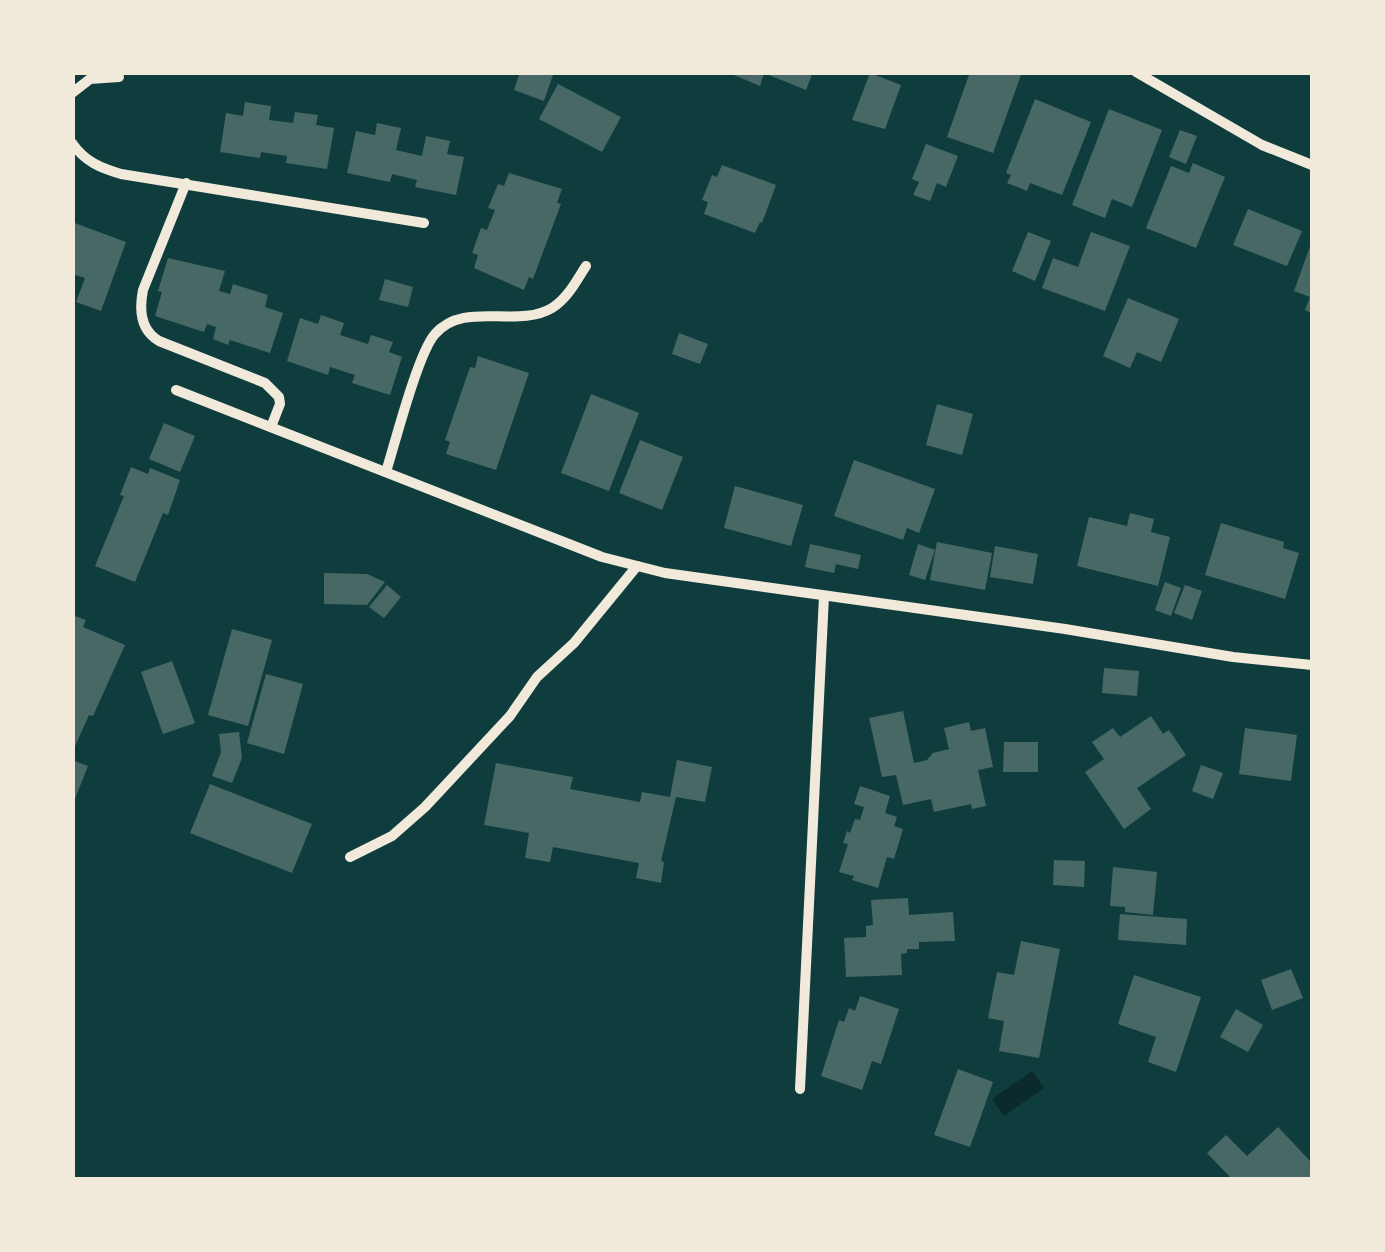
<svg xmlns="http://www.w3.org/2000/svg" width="1385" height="1252" viewBox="0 0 1385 1252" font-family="'Work Sans',sans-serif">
	<rect width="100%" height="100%" fill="#0f3d3e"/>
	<!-- water -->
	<polygon fill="#0a2a2b" points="1032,1071 1044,1088 1004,1116 992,1099"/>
	<!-- building -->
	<g fill="#486865">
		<polygon points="520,72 554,72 544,101 514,90"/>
		<polygon points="727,72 813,72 806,90 764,73 760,86"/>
		<polygon points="970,72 1022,72 993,153 947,137"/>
		<polygon points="870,73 901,85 885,129 852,120"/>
		<polygon points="558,84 621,117 602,152 539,119"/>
		<polygon points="1035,99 1091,122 1062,195 1030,183 1027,191 1007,183 1011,175 1006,173"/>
		<polygon points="245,102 271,106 269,120 293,123 295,112 318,115 316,125 334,128 327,169 286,163 287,156 261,152 260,158 220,152 226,113 243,116"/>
		<polygon points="1109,109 1162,130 1132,207 1112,199 1105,218 1072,205"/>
		<polygon points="377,123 401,128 396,150 422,156 426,136 450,141 447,154 464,157 456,195 415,187 417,180 392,174 390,182 347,173 356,131 375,135"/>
		<polygon points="1180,130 1197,136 1186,164 1169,157"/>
		<polygon points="926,144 958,156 946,187 937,183 930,201 913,195 919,182 912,179"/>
		<polygon points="1193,163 1225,177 1196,248 1146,228 1171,166 1189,173"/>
		<polygon points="722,165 776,185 762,223 760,222 755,233 704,214 708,202 702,200 712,175 717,177"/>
		<polygon points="509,173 562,189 557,203 561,204 533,279 529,277 524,290 474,268 478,255 472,253 481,228 487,230 495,210 488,208 498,184 504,186"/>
		<polygon points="1248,209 1302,231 1287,266 1233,245"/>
		<polygon points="72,222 126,242 101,311 76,302 85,278 72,274"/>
		<polygon points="1028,232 1051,241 1035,281 1012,271"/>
		<polygon points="1091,232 1130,246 1105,311 1042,288 1053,258 1078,267"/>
		<polygon points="1312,241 1312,313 1305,310 1310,297 1294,291"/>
		<polygon points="168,258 225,271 219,291 230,294 233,284 268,295 265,307 283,313 270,353 230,340 228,345 213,339 216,327 207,324 204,332 155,316 162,292 158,291"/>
		<polygon points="385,279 413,287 408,307 379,300"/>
		<polygon points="1128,298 1179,319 1161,362 1137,352 1130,368 1103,356"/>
		<polygon points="321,315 344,323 340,335 368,344 371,335 393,342 389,352 402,357 390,395 352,383 355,375 330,367 328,375 287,361 300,318 318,324"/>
		<polygon points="679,333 708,344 700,364 672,354"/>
		<polygon points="478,356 529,373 496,470 446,454 450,442 445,440 470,367 475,368"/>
		<polygon points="591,394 639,413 609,491 561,473"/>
		<polygon points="937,404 973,414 962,455 926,445"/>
		<polygon points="164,423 195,436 180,472 149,459"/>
		<polygon points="640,440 683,457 662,510 619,493"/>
		<polygon points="854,460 935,489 919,533 907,528 903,540 834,516"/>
		<polygon points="131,467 148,474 150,468 180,480 168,515 163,513 135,582 95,566 124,496 120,495"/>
		<polygon points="735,486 803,505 791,546 724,528"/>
		<polygon points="1130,513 1154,519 1151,532 1170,537 1158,586 1077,566 1089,517 1127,526"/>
		<polygon points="1221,523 1284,542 1283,548 1299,553 1285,599 1205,575"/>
		<polygon points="937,542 992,553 985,590 930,580"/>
		<polygon points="810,544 861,555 858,569 836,564 834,573 805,567"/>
		<polygon points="918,544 935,550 925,580 909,575"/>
		<polygon points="995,546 1038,554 1033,584 990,577"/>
		<polygon points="324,573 367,574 385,582 367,605 324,604"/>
		<polygon points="1165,582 1181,588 1171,616 1155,610"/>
		<polygon points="387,585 401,597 384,618 369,607"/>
		<polygon points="1185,585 1202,591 1192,620 1174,613"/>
		<polygon points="72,615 86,620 83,627 125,645 93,716 89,715 72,753"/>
		<polygon points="232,629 272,640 248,726 208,715"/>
		<polygon points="172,661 195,723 163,734 141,672"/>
		<polygon points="1104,668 1139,671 1137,696 1102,693"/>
		<polygon points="266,674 303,684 284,754 247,743"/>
		<polygon points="903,711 914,763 927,760 933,753 949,749 944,728 969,722 971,731 985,728 993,767 978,770 986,806 972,809 971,804 934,812 931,799 903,805 896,775 882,777 869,718"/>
		<polygon points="1151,716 1163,734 1169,730 1186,755 1137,788 1151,809 1124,829 1085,772 1104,759 1092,742 1113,728 1120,737"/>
		<polygon points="1245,728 1297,735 1291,781 1239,774"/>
		<polygon points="239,732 242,758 232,783 212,776 221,752 219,734"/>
		<polygon points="1004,742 1038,742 1038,772 1003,772"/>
		<polygon points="72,760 88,766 73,804 72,804"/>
		<polygon points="677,760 712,767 705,802 676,797 661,861 664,862 661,883 636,878 639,863 553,847 550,862 525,858 529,833 484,825 496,763 573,777 570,789 640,802 642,792 670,797"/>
		<polygon points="1201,765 1223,773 1213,799 1192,791"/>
		<polygon points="210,784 312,824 292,873 190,833"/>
		<polygon points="860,786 890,796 885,813 897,817 894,826 903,829 894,859 887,857 878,888 852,880 854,876 839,872 848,844 843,843 847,831 850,833 855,819 860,820 864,807 854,804"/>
		<polygon points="1054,860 1085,861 1084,887 1053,885"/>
		<polygon points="1113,867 1157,872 1153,915 1125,912 1125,907 1110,906"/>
		<polygon points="908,898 909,915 953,912 955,941 919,942 919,949 907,949 907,953 901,954 902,975 846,977 844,938 866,937 866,926 873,925 871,900"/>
		<polygon points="1120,914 1187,919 1186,945 1118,940"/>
		<polygon points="1021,941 1060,949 1039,1058 999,1051 1004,1021 988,1018 997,972 1014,975"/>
		<polygon points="1291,969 1303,998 1272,1010 1261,980"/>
		<polygon points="1134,975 1201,997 1176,1072 1148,1062 1156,1037 1118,1024"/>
		<polygon points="860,996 899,1009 881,1064 872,1061 862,1090 821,1076 839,1020 844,1022 849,1008 855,1011"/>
		<polygon points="1236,1009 1263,1025 1248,1052 1220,1037"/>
		<polygon points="958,1069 993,1082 970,1147 934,1135"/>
		<polygon points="1278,1127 1312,1163 1312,1180 1233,1180 1207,1153 1226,1135 1247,1156"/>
	</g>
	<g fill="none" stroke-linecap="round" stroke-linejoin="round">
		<!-- minor -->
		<g stroke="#f1e9da" stroke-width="10">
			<polyline points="1136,72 1262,145 1312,165"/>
			<polyline points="72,93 90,79 119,77"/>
			<path d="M72 143C85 162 101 168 121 174L424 223"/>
			<path d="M186 183 143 290C139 310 140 330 159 341L265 383 279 397 280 404 271 427"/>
			<polyline points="176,390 602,557 665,573 1065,629 1233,657 1312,665"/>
			<path d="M386 472C395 443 418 353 435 334 464 300 517 329 552 308 568 298 576 281 586 266"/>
			<polyline points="350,857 392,836 425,807 510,716 537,677 574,643 637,566"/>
			<polyline points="800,1089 824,596"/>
		</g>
	</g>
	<!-- border -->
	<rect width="1385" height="1252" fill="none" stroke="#f1e9da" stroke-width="150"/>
</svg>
